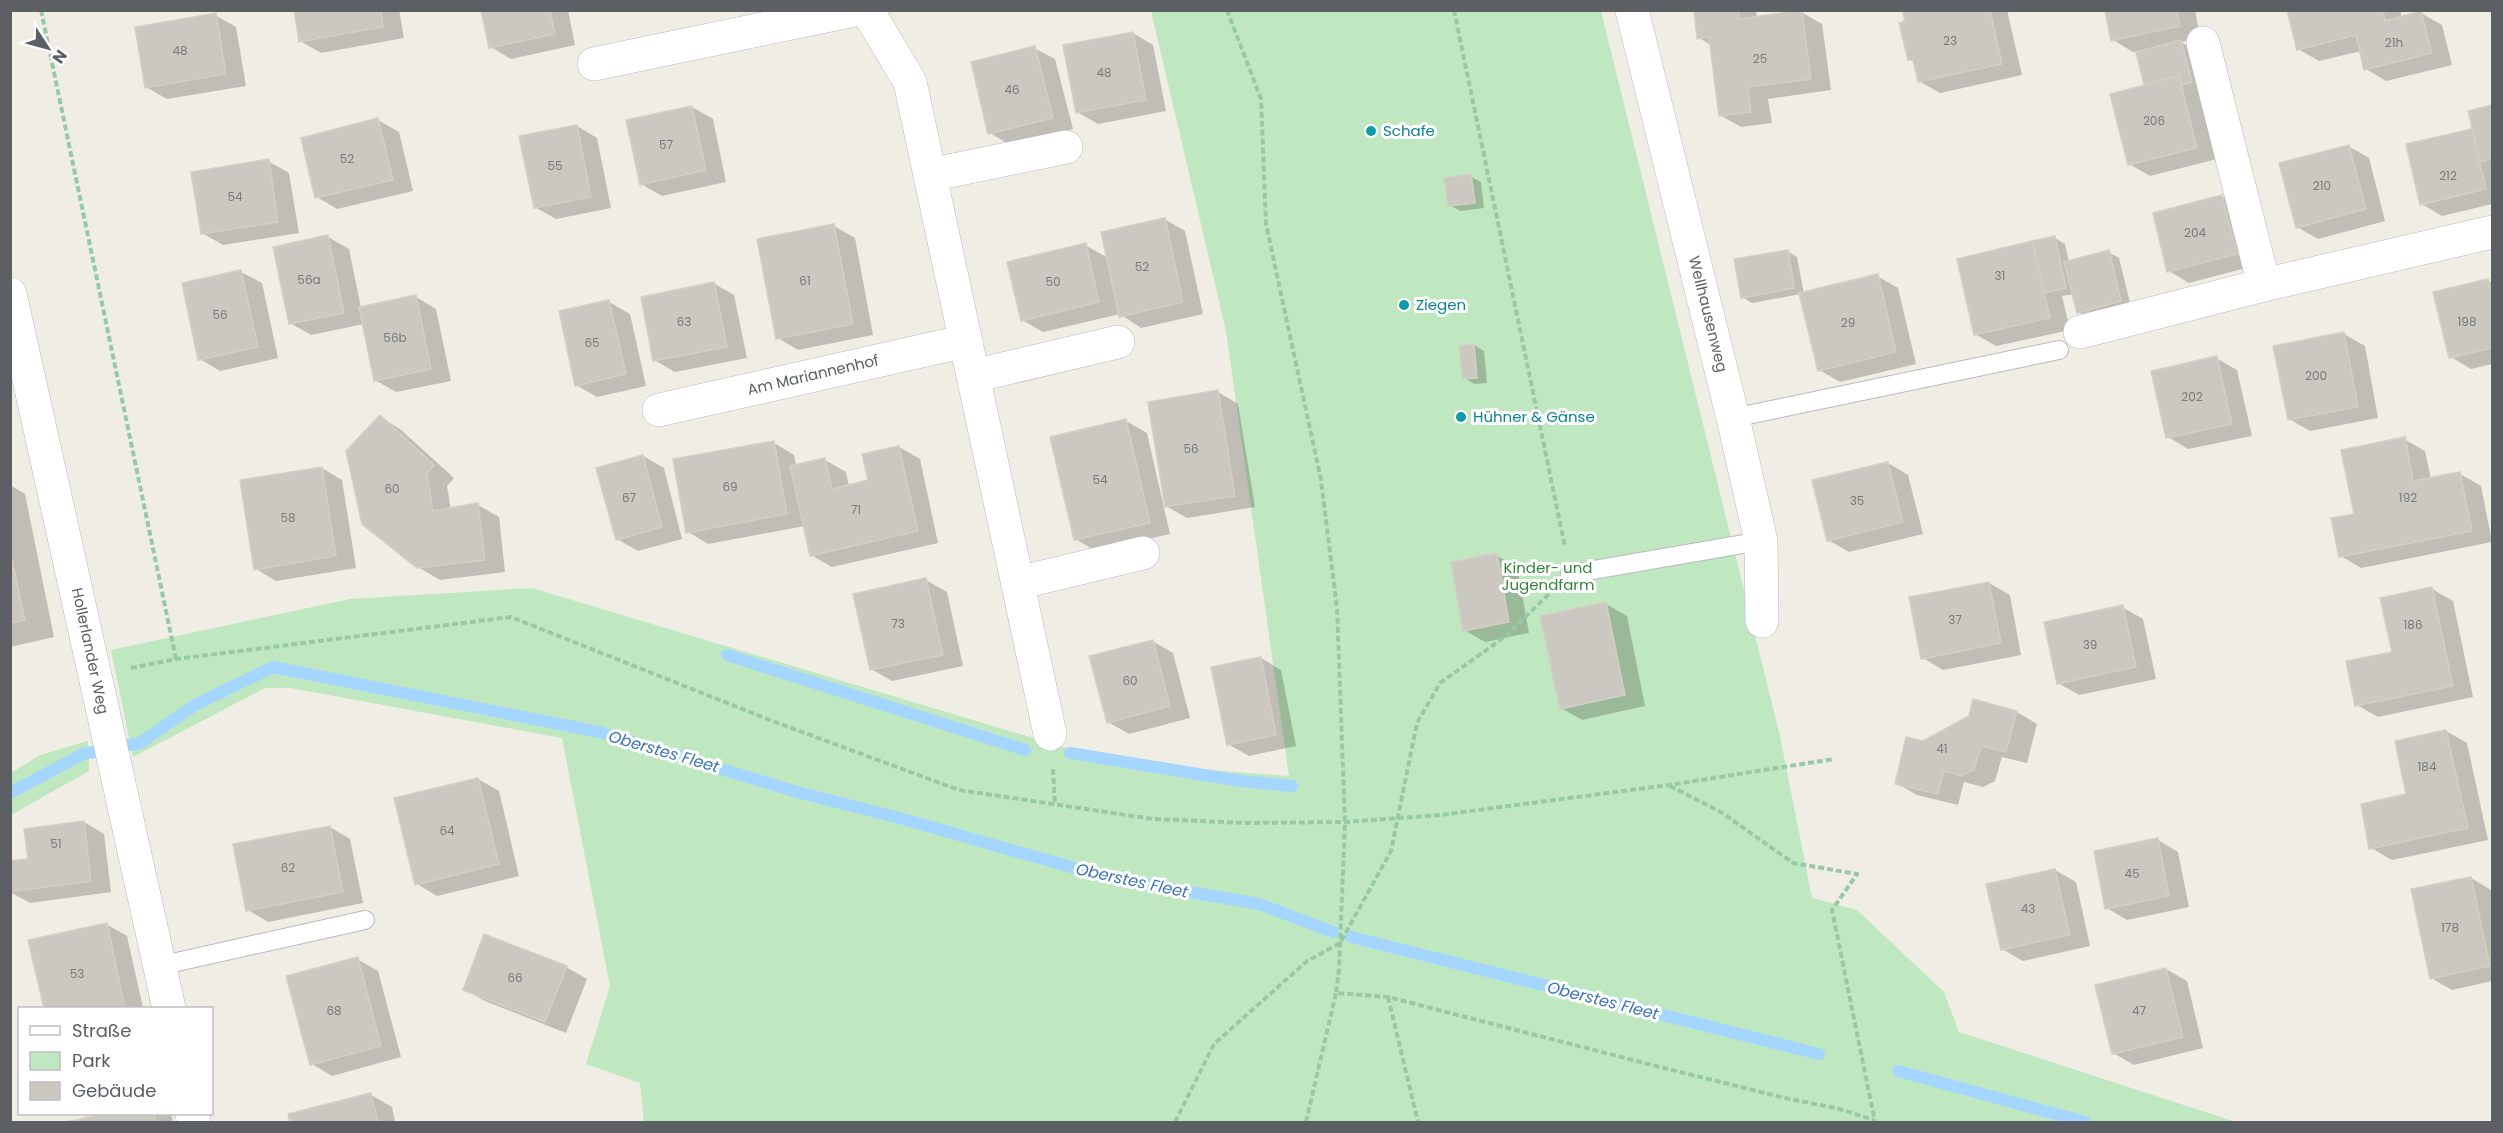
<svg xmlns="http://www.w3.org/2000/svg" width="2503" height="1133" viewBox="0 0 2503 1133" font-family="Poppins,sans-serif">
	<rect width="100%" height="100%" fill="#efede4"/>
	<!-- green -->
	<g fill="#c0e8c0">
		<polygon points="1151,11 1601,11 1780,736 1812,898 1857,910 1944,992 1959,1032 2236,1122 644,1122 640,1083 586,1064 610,986 562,738 291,688 265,688 133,757 111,650 350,599 532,588 1070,749 1196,769 1289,776 1226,331"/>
		<polygon points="88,741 89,771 11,815 11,773 40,755"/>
	</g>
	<!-- shadow -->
	<g fill="#0003">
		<polygon points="295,10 399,10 404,38 321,53 300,41"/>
		<polygon points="483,10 568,10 575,45 511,59 491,47"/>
		<polygon points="1695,10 1756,10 1757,18 1801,12 1822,24 1831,90 1768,99 1772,123 1741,127 1720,115 1711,45 1699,38"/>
		<polygon points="1904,10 2007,10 2022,75 1940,93 1919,81 1915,63 1909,59"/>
		<polygon points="2106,10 2195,10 2200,38 2181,42 2191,48 2217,159 2150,176 2129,164 2148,86 2145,84 2138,51 2133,52 2113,40"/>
		<polygon points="2289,10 2400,10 2402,18 2421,13 2442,25 2452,65 2386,81 2366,69 2361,51 2319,61 2298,49"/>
		<polygon points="215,15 236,27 246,86 167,99 146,87"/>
		<polygon points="1133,33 1153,45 1166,111 1098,124 1077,112"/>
		<polygon points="1034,48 1055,59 1073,129 1010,145 990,133"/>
		<polygon points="692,107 713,119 726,182 662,196 641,184"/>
		<polygon points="2492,107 2492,204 2442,216 2422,204 2472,130 2474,131 2470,112"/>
		<polygon points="378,120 399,132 413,191 337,209 317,197"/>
		<polygon points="577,126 597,138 611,208 556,219 535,207"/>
		<polygon points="2348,146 2369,158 2385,221 2318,239 2297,227"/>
		<polygon points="268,161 289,173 299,233 223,245 202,233"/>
		<polygon points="1470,176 1481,182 1484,208 1460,211 1450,205"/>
		<polygon points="2222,196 2242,208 2257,265 2189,283 2169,271"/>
		<polygon points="1164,219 1185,231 1203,314 1141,328 1120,314 1043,332 1022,320 1085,245 1108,258"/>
		<polygon points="834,226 855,238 873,335 798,350 778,338"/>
		<polygon points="328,237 349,249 361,308 416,297 436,309 451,381 396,392 375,380 364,324 311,335 290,323"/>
		<polygon points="2055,238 2065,244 2069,262 2108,252 2119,258 2131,307 2088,317 2078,312 2074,294 2062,296 2070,330 1996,346 1975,334"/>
		<polygon points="1787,251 1797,257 1804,294 1877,276 1898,288 1916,364 1840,382 1819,370 1801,294 1752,303 1742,297"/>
		<polygon points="241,272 262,283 278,358 220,371 200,359"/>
		<polygon points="2488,281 2492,283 2492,364 2471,369 2451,357"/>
		<polygon points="713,283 734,295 747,358 675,372 654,360"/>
		<polygon points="609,302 630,314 646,386 597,397 576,385"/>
		<polygon points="2344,334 2365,346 2378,418 2310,431 2289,419"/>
		<polygon points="1474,345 1484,351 1487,383 1474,384 1464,378"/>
		<polygon points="2216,358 2237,370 2252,436 2188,449 2168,437"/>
		<polygon points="1218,392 1238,404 1255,507 1187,518 1166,506"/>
		<polygon points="380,417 400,429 454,478 447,486 451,510 478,505 499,517 505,572 440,580 418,567"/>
		<polygon points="1126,421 1147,433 1170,534 1096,551 1075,539"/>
		<polygon points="2404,439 2425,451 2431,479 2460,474 2481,486 2492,542 2361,568 2341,556 2355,515"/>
		<polygon points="774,443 794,455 796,466 825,460 846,472 849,486 870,482 899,447 920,459 938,543 832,567 811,555 805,526 708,544 688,532"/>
		<polygon points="643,456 664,468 682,539 638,551 617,539"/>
		<polygon points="1888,463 1908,475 1923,534 1849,552 1828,540"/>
		<polygon points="322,468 342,480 356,568 276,581 256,569"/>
		<polygon points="10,485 25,494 54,637 10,647"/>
		<polygon points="1496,555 1517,567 1529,633 1485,642 1464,630"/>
		<polygon points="926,580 947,592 963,666 892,681 871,669"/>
		<polygon points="1989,583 2010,595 2021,655 1943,670 1923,658"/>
		<polygon points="2432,589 2453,601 2473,697 2378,717 2357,705 2394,653"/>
		<polygon points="1606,604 1627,616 1645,706 1582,720 1561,708"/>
		<polygon points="2122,607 2143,619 2156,679 2079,695 2058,683"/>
		<polygon points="1152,641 1173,653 1190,718 1129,734 1108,722"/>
		<polygon points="1261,658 1281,670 1296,746 1249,756 1228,744"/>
		<polygon points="2017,712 2037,724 2027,763 2002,757 1995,781 1983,787 1964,782 1958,805 1917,795 1896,783 1923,743"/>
		<polygon points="2446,731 2467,743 2488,840 2392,860 2371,848 2408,796"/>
		<polygon points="478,779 499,791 519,876 437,896 417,884"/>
		<polygon points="84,822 104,834 111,892 30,903 10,892 30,860"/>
		<polygon points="330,827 350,839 363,903 268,922 248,910"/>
		<polygon points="2158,840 2178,852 2189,907 2127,920 2107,908"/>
		<polygon points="2055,870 2076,882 2090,946 2023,961 2002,949"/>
		<polygon points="2471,878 2491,890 2492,981 2452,990 2431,978"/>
		<polygon points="106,924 127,936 143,1008 45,1008 30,941"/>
		<polygon points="357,959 378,971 401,1057 332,1076 312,1064"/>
		<polygon points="566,967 587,979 566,1033 485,1001 465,990"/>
		<polygon points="2166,969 2187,981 2203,1048 2134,1065 2113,1053"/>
		<polygon points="371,1095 392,1107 395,1122 291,1122 290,1115"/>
		<polygon points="103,1114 171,1114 173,1122 74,1122"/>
	</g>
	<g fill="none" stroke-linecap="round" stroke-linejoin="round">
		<!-- stream -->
		<g stroke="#a4d6ff" stroke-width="12">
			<polyline points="727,655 1025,750"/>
			<polyline points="1070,753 1241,781 1292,786"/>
			<polyline points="10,793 83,754 140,743 195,705 273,667 599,732 797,792 896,817 1109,878 1259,904 1333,932"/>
			<polyline points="1351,937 1819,1054"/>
			<polyline points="1898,1071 2085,1122"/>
		</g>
	</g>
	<!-- building -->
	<g fill="#cac8c1" stroke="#d4cfc2" stroke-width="1.5">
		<polygon points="294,10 381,10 383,27 299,42"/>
		<polygon points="481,10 550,10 555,34 489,48"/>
		<polygon points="1694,10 1738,10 1739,19 1802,10 1811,79 1748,87 1751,112 1719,116 1709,37 1697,39"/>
		<polygon points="1902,10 1990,10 2002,64 1918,82 1913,59 1908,60 1899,23 1905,21"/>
		<polygon points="2105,10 2177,10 2180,26 2111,41"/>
		<polygon points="2287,10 2383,10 2385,21 2421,11 2432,53 2364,70 2356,35 2297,50"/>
		<polygon points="216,13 226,74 145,88 135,27"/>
		<polygon points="1133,32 1146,100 1076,113 1063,45"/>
		<polygon points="2181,40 2192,82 2182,85 2179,76 2144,85 2136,52"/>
		<polygon points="1035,46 1053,118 988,134 971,62"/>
		<polygon points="2179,76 2197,148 2128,165 2110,94"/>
		<polygon points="2492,105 2492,159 2480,162 2468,111"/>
		<polygon points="692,106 706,170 640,185 626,120"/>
		<polygon points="378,118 393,180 315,198 301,138"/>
		<polygon points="577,125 591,197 534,208 519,136"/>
		<polygon points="2472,129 2486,189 2420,205 2406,144"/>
		<polygon points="2349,145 2366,209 2296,228 2279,163"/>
		<polygon points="269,159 278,222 201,234 191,172"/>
		<polygon points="1471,174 1475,203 1448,206 1444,178"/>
		<polygon points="2222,195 2237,254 2167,272 2153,213"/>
		<polygon points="1165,218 1183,302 1119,317 1101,232"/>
		<polygon points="834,224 853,324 776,339 757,239"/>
		<polygon points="328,235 344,313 289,324 273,247"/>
		<polygon points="2055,236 2066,288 2044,293 2032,241"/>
		<polygon points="2032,241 2050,318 1974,335 1957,259"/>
		<polygon points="1086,243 1099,302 1021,321 1007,262"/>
		<polygon points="1788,250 1794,288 1741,298 1734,259"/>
		<polygon points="2109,250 2121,301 2077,313 2064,262"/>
		<polygon points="241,270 258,347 198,360 182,283"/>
		<polygon points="1878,274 1896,352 1818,371 1799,293"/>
		<polygon points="2488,279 2492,296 2492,348 2449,358 2433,292"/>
		<polygon points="714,282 727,347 653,361 641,297"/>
		<polygon points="416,295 431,369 374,381 359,307"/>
		<polygon points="609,300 626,374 575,386 559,311"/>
		<polygon points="2344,332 2358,407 2288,420 2273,346"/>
		<polygon points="1474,344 1477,378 1463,379 1459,346"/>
		<polygon points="2217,356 2232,424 2166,438 2151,371"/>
		<polygon points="1218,390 1235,496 1165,507 1148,402"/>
		<polygon points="380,415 434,465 427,474 433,511 478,503 485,560 417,568 362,524 346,451"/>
		<polygon points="1126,419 1150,523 1074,540 1050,437"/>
		<polygon points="2405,437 2413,481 2460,472 2472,531 2339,557 2331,518 2354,514 2341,450"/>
		<polygon points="774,441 787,514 686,533 673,459"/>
		<polygon points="899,446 918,531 810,556 790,466 825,458 832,489 868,480 862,454"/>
		<polygon points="643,455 662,527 616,540 596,468"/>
		<polygon points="1888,462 1903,522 1827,541 1812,480"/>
		<polygon points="322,467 336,556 254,570 240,480"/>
		<polygon points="10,551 25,620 10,623"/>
		<polygon points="1497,553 1509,622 1463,631 1451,562"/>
		<polygon points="926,578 943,655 870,670 853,594"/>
		<polygon points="1989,582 2001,643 1921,659 1909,597"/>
		<polygon points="2432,587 2453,686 2355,706 2346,661 2392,652 2380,598"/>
		<polygon points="1606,602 1625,695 1560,709 1540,616"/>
		<polygon points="2123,605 2136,667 2057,684 2044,622"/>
		<polygon points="1153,640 1170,706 1107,723 1089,656"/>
		<polygon points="1261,657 1276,735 1227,745 1211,667"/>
		<polygon points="1973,699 2017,711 2006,752 1981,746 1974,770 1961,776 1944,771 1938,794 1895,784 1906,737 1923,741 1969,716"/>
		<polygon points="2446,730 2468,828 2369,849 2361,804 2406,794 2395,741"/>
		<polygon points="478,778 499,864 415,885 394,798"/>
		<polygon points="84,821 91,881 10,892 10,861 28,859 24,829"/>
		<polygon points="330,826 343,892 246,911 233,844"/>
		<polygon points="2158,838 2169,896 2105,909 2094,851"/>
		<polygon points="2055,869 2070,935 2001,950 1986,884"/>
		<polygon points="2471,877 2490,966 2430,979 2411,889"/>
		<polygon points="107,923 125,1008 44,1008 28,940"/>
		<polygon points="484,934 567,966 545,1022 463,990"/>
		<polygon points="358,957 381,1046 310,1065 286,976"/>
		<polygon points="2166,968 2183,1037 2112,1054 2095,985"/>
		<polygon points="371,1093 378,1122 290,1122 288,1114"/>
		<polygon points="102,1114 154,1114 156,1122 67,1122"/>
	</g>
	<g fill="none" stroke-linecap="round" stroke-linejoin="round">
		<defs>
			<g id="lane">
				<polyline points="1733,418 2059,350"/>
				<polyline points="1570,574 1761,541"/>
				<polyline points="159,966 365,920"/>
			</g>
			<g id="street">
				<polyline points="867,10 910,82 1050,734"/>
				<polyline points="1632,10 1733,418 1761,541 1762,621"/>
				<polyline points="2203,43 2264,285"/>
				<polyline points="594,64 854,10"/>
				<polyline points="930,175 1066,147"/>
				<polyline points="10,294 169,1008"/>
				<polyline points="2080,332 2264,285 2492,232"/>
				<polyline points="973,376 1118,342"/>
				<polyline points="659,410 966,341"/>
				<polyline points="1018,583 1143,553"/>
				<polyline points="192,1114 194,1122"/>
			</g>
		</defs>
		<!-- lane casing -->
		<use href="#lane" stroke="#b7babf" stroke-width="20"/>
		<!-- street casing -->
		<use href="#street" stroke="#b7babf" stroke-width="34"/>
		<!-- path -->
		<g stroke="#98c9a7" stroke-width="4" stroke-dasharray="6 3" stroke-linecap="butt">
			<polyline points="41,10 176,659"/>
			<polyline points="1227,10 1261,99 1266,224 1321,480 1337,608 1345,822 1339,969 1336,993 1388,997 1656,1066 1789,1099 1836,1108 1874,1120"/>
			<polyline points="1454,10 1565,547"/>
			<polyline points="131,668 176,659 511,617 775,722 959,790 1153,819 1247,823 1345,822 1440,815 1669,785 1834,759"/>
			<polyline points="1053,769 1055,804"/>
			<polyline points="1670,786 1721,812 1793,863 1857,874 1832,910 1875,1122"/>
			<polyline points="1388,997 1418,1122"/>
			<polyline points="1175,1122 1214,1044 1306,962 1340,943 1391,851 1417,723 1440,683 1506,636 1550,593"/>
			<polyline points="1306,1122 1336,993"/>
		</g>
		<!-- lane -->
		<use href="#lane" stroke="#fff" stroke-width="18"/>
		<!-- street -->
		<use href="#street" stroke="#fff" stroke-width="33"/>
	</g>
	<!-- markers -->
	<g fill="#0f9aa8" stroke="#fff" stroke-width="2">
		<circle cx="1371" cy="131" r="6"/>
		<circle cx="1404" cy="305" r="6"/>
		<circle cx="1461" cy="417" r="6"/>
	</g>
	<g text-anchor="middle" stroke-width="6" stroke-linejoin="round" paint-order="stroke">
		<!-- number labels -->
		<g font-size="12" fill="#787a7c">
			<text x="1950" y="45">23</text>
			<text x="2394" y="47">21h</text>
			<text x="180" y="55">48</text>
			<text x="1760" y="63">25</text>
			<text x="1104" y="77">48</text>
			<text x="1012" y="94">46</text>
			<text x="2154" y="125">206</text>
			<text x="666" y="149">57</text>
			<text x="347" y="163">52</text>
			<text x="555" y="170">55</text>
			<text x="2448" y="180">212</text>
			<text x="2322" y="190">210</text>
			<text x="235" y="201">54</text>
			<text x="2195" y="237">204</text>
			<text x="1142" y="271">52</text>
			<text x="2000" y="280">31</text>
			<text x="309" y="284">56a</text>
			<text x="805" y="285">61</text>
			<text x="1053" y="286">50</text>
			<text x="220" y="319">56</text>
			<text x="684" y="326">63</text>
			<text x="2467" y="326">198</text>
			<text x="1848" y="327">29</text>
			<text x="395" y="342">56b</text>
			<text x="592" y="347">65</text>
			<text x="2316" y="380">200</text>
			<text x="2192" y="401">202</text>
			<text x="1191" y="453">56</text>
			<text x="1100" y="484">54</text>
			<text x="730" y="491">69</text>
			<text x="392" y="493">60</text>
			<text x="629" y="502">67</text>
			<text x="2408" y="502">192</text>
			<text x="1857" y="505">35</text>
			<text x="856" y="514">71</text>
			<text x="288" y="522">58</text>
			<text x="1955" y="624">37</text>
			<text x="898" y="628">73</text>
			<text x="2413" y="629">186</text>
			<text x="2090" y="649">39</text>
			<text x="1130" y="685">60</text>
			<text x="1942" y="753">41</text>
			<text x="2427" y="771">184</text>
			<text x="447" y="835">64</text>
			<text x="56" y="848">51</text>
			<text x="288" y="872">62</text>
			<text x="2132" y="878">45</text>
			<text x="2028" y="913">43</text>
			<text x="2450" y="932">178</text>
			<text x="77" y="978">53</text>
			<text x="515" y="982">66</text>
			<text x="334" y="1015">68</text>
			<text x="2139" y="1015">47</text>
		</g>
		<!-- culture labels -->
		<g font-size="15" fill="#0d838f" stroke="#fff" text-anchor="start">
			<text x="1383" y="136">Schafe</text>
			<text x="1416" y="310">Ziegen</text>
			<text x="1473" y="422">Hühner &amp; Gänse</text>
		</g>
		<!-- street labels -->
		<g font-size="15" fill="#5c6065" stroke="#fff">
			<text transform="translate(1708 314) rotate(76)" y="5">Wellhausenweg</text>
			<text transform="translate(813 375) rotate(-13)" y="5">Am Mariannenhof</text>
			<text transform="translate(90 651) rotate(78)" y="5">Hollerlander Weg</text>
		</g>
		<!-- park labels -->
		<g font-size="15" fill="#328638" stroke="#fff">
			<text x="1548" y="573">Kinder- und<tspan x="1548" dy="17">Jugendfarm</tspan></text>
		</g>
		<!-- water labels -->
		<g font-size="16" font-style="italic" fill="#3c75b6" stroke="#fff">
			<text transform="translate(664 751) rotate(16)" y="6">Oberstes Fleet</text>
			<text transform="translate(1132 880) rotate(12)" y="6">Oberstes Fleet</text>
			<text transform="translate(1603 1000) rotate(14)" y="6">Oberstes Fleet</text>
		</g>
	</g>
	<!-- border -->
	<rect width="2503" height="1133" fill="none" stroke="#5c6065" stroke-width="24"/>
	<!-- legend -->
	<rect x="18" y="1007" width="195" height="108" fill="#ffffff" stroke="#bebfc1" stroke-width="1.5"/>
	<rect x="30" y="1026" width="30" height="9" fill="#ffffff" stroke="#bebfc1" stroke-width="1.5"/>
	<text x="72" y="1037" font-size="18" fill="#5c6065">Straße</text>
	<rect x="30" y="1052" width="30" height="18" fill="#c0e8c0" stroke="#bebfc1" stroke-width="1.5"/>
	<text x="72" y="1067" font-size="18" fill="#5c6065">Park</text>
	<rect x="30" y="1082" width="30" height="18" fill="#cac8c1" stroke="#bebfc1" stroke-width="1.5"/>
	<text x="72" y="1097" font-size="18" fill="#5c6065">Gebäude</text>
	<!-- north arrow -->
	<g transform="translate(48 48) rotate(126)" stroke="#ffffff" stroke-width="4.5" paint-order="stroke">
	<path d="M0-4.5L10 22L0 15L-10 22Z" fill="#5c6065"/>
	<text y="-9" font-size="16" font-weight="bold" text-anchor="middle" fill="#5c6065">N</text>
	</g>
</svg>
